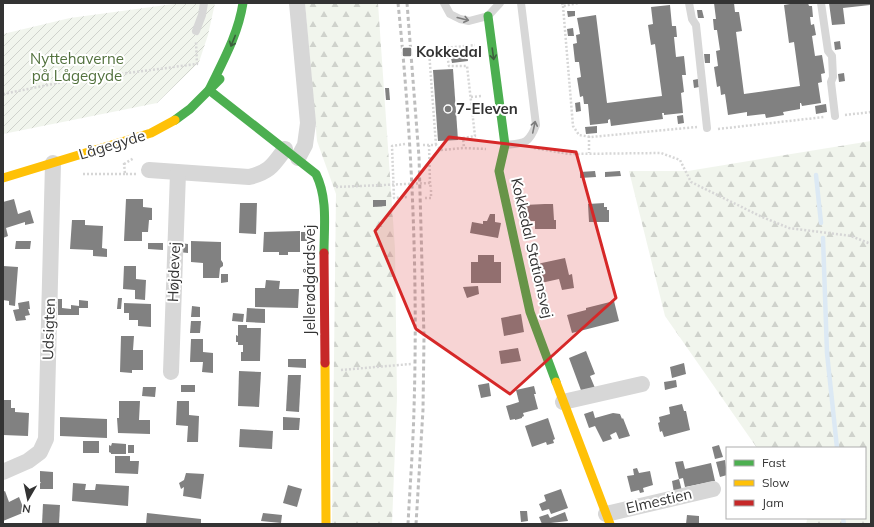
<svg xmlns="http://www.w3.org/2000/svg" width="874" height="527" viewBox="0 0 874 527" font-family="Mulish,sans-serif">
	<defs>
		<pattern id="forest-firs" width="22" height="20" patternUnits="userSpaceOnUse"><rect width="22" height="20" fill="#f1f5ed"/><path d="M5 1l3.5 6h-7zM16 11l3.5 6h-7z" fill="#cfd2cc"/></pattern>
		<pattern id="garden-furrows" width="10" height="10" patternUnits="userSpaceOnUse"><rect width="10" height="10" fill="#f1f5ed"/><path d="M-1 1l2-2M0 10L10 0M9 11l2-2" fill="none" stroke="#cfd2cc"/></pattern>
	</defs>
	<rect width="100%" height="100%" fill="#fff"/>
	<!-- forest -->
	<g fill="url(#forest-firs)">
		<polygon points="305,3 378,3 395,249 397,398 392,524 332,524 336,194 317,141"/>
		<polygon points="871,141 871,524 806,524 807,520 806,518 865,518 865,448 757,448 665,316 629,171 688,171"/>
	</g>
	<!-- garden -->
	<polygon fill="url(#garden-furrows)" points="181,3 215,3 208,35 199,62 157,103 3,134 3,34 70,18"/>
	<g fill="none" stroke-linecap="round" stroke-linejoin="round">
		<!-- stream -->
		<g stroke="#dce9f4" stroke-width="4.5">
			<polyline points="816,175 821,223"/>
			<polyline points="823,238 827,353 837,448"/>
			<polyline points="843,518 844,524"/>
		</g>
	</g>
	<!-- building -->
	<g fill="#818181">
		<polygon points="714,3 734,3 735,12 739,12 742,31 736,32 744,94 800,86 794,42 789,43 784,5 790,4 789,3 808,3 809,6 812,6 813,17 810,17 811,25 814,24 816,35 812,36 815,56 822,55 825,73 821,74 822,82 818,83 821,103 802,106 801,103 800,103 800,109 783,112 784,115 766,118 765,114 747,116 747,112 728,115 725,94 721,95 720,86 717,87 714,67 718,66 716,51 720,50 717,30 714,30 713,19 716,19"/>
		<polygon points="829,3 870,3 870,5 843,8 845,24 832,25"/>
		<polygon points="670,5 672,26 676,26 677,37 674,37 676,57 684,56 686,75 682,75 684,92 681,93 683,113 664,115 664,113 662,113 663,119 611,126 610,119 608,120 608,123 590,125 588,104 584,104 583,96 580,97 577,78 581,77 579,62 575,62 573,44 577,43 576,35 580,34 577,18 596,15 607,103 662,96 655,44 651,45 648,25 653,24 651,7"/>
		<polygon points="697,10 702,10 704,18 698,18"/>
		<polygon points="567,11 575,11 575,16 568,17"/>
		<polygon points="573,28 574,36 568,36 567,29"/>
		<polygon points="840,41 841,49 835,50 834,42"/>
		<polygon points="459,52 459,54 467,53 468,61 452,63 450,53"/>
		<polygon points="704,54 710,54 710,63 705,63"/>
		<polygon points="453,69 458,140 438,141 433,70"/>
		<polygon points="844,73 845,81 839,82 838,74"/>
		<polygon points="698,79 699,87 694,88 693,80"/>
		<polygon points="385,88 389,88 390,100 386,100"/>
		<polygon points="580,102 581,111 576,112 575,103"/>
		<polygon points="826,104 827,112 816,114 815,106"/>
		<polygon points="683,115 684,123 678,124 677,116"/>
		<polygon points="597,126 597,133 586,134 585,127"/>
		<polygon points="595,171 596,177 580,178 580,172"/>
		<polygon points="620,171 621,176 605,177 605,172"/>
		<polygon points="14,199 18,214 30,210 34,223 25,225 25,222 6,228 8,236 3,238 3,202"/>
		<polygon points="126,199 143,199 143,207 152,208 152,220 149,220 148,232 142,232 142,241 124,241"/>
		<polygon points="373,200 386,200 386,206 373,207"/>
		<polygon points="240,203 257,203 256,234 239,233"/>
		<polygon points="604,203 604,207 607,207 607,210 609,210 609,222 589,222 588,204"/>
		<polygon points="545,204 553,204 554,220 556,220 556,229 535,229 535,221 528,221 528,218 525,219 524,205"/>
		<polygon points="490,214 495,214 495,222 501,223 498,238 470,233 472,222 483,224 483,221 487,221"/>
		<polygon points="72,220 85,220 85,225 103,226 102,248 107,249 107,257 93,256 93,250 70,249"/>
		<polygon points="300,231 300,252 288,252 288,255 279,255 279,252 263,252 264,232"/>
		<rect x="301" y="232" width="6" height="9"/>
		<polygon points="16,241 31,241 30,249 15,249"/>
		<polygon points="191,241 221,242 221,260 223,263 223,266 220,268 219,278 203,278 203,263 191,262"/>
		<polygon points="148,243 163,243 163,250 148,249"/>
		<polygon points="179,243 188,244 188,253 179,252"/>
		<polygon points="478,255 494,255 494,262 501,262 501,283 471,283 471,262 478,262"/>
		<polygon points="565,258 569,275 572,274 574,288 562,290 559,279 541,283 537,264"/>
		<polygon points="3,266 18,267 15,306 9,305 9,301 3,300"/>
		<polygon points="124,266 136,266 136,279 146,280 145,300 135,299 135,290 123,289"/>
		<polygon points="221,274 228,274 228,282 221,283"/>
		<polygon points="266,280 280,281 279,289 299,289 298,308 255,307 255,288 265,288"/>
		<polygon points="478,286 479,294 467,298 463,287"/>
		<polygon points="118,298 122,298 121,309 117,309"/>
		<polygon points="58,299 62,299 62,308 71,309 71,305 79,306 79,300 88,301 88,308 79,308 79,315 58,315"/>
		<polygon points="29,301 30,309 28,309 30,315 25,316 26,320 16,321 13,310 19,309 18,303"/>
		<polygon points="614,301 619,321 572,333 567,315 586,310 586,308"/>
		<polygon points="124,303 151,304 151,327 138,326 138,320 129,320 129,313 124,313"/>
		<polygon points="192,306 200,307 200,317 191,317"/>
		<polygon points="247,308 265,309 265,323 246,322"/>
		<polygon points="233,313 244,314 243,322 232,321"/>
		<polygon points="521,314 524,332 504,336 501,318"/>
		<polygon points="191,321 201,321 200,333 190,333"/>
		<polygon points="238,325 247,325 247,328 261,328 260,361 241,361 241,352 243,352 243,345 238,345 238,342 236,342 236,335 238,336"/>
		<polygon points="121,336 134,336 133,350 143,350 143,370 132,370 132,373 120,372"/>
		<polygon points="191,339 203,339 203,352 213,353 213,373 202,372 203,362 190,362"/>
		<polygon points="518,348 521,361 501,364 499,351"/>
		<polygon points="586,351 595,374 590,376 595,388 582,393 569,358"/>
		<polygon points="288,359 306,359 306,368 288,367"/>
		<polygon points="684,363 686,374 672,378 670,367"/>
		<polygon points="239,371 261,372 259,407 238,406"/>
		<polygon points="288,375 301,375 299,412 286,411"/>
		<polygon points="676,380 677,387 665,390 664,382"/>
		<polygon points="489,383 491,396 481,398 478,385"/>
		<rect x="181" y="385" width="14" height="7"/>
		<polygon points="534,386 536,394 534,394 538,409 523,413 524,416 522,417 522,418 515,420 515,419 510,420 506,406 519,402 516,390"/>
		<polygon points="143,387 156,387 155,397 142,396"/>
		<polygon points="3,400 11,400 11,408 15,408 15,412 29,413 28,436 3,435"/>
		<polygon points="119,401 140,401 139,420 150,420 150,434 118,433 117,418 119,418"/>
		<polygon points="177,401 189,401 189,415 199,416 198,442 187,442 188,426 176,425"/>
		<polygon points="682,404 684,411 686,411 690,430 664,437 662,431 660,432 658,423 660,422 659,417 670,414 669,407"/>
		<polygon points="593,411 595,418 613,413 620,414 622,419 623,418 630,436 619,439 616,432 610,435 612,439 603,442 595,426 589,428 584,414"/>
		<polygon points="60,417 107,419 107,438 60,436"/>
		<polygon points="283,417 300,418 299,430 283,430"/>
		<polygon points="548,418 555,439 553,440 554,443 547,445 546,442 532,447 525,426"/>
		<polygon points="240,429 273,431 272,449 239,447"/>
		<rect x="83" y="441" width="16" height="12"/>
		<polygon points="112,443 126,444 126,454 111,454 111,453 109,452 109,445 111,446"/>
		<rect x="128" y="445" width="6" height="8"/>
		<polygon points="719,445 723,457 715,459 712,447"/>
		<polygon points="115,456 130,456 130,461 139,461 138,474 115,473"/>
		<polygon points="725,460 727,475 720,477 716,462"/>
		<polygon points="683,461 685,469 711,463 715,481 685,487 683,478 679,479 675,462"/>
		<polygon points="637,468 639,473 650,471 653,485 643,488 644,492 640,493 639,490 631,492 627,476 634,475 633,469"/>
		<polygon points="40,471 53,472 53,489 40,489"/>
		<polygon points="186,473 204,474 201,499 183,496 184,487 181,489 179,483 184,480"/>
		<polygon points="679,479 682,491 674,493 672,481"/>
		<polygon points="73,483 86,484 85,490 95,490 96,484 129,486 128,506 72,501"/>
		<polygon points="288,485 302,489 297,507 283,503"/>
		<polygon points="561,489 568,508 551,514 549,509 542,511 539,504 546,501 544,495"/>
		<polygon points="5,491 9,502 19,497 25,512 3,521 3,492"/>
		<polygon points="43,504 60,505 59,524 42,524"/>
		<polygon points="520,511 527,511 528,521 521,522"/>
		<polygon points="565,512 568,521 542,524 539,517 548,514 550,518"/>
		<polygon points="147,513 201,519 201,524 146,524"/>
		<polygon points="263,513 282,515 281,523 261,521"/>
		<polygon points="687,515 699,516 699,524 686,524"/>
	</g>
	<g fill="none" stroke-linecap="round" stroke-linejoin="round">
		<!-- path -->
		<g stroke="#d6d6d6" stroke-width="2.5" stroke-dasharray="2 2" stroke-linecap="butt">
			<polyline points="562,3 563,6 579,3"/>
			<polyline points="563,6 573,126 579,135 591,137 697,127"/>
			<polyline points="446,49 449,66 467,66 475,136 463,138 464,148"/>
			<polyline points="415,51 475,45"/>
			<polyline points="429,51 436,145"/>
			<polyline points="3,94 73,80 197,64 196,42"/>
			<polyline points="471,97 482,96"/>
			<polyline points="845,115 871,112"/>
			<polyline points="718,129 824,117"/>
			<polyline points="589,136 589,153"/>
			<polyline points="405,144 392,146 394,198 408,197"/>
			<polyline points="423,145 436,145 441,150 464,148 486,149"/>
			<polyline points="429,145 430,183"/>
			<polyline points="534,148 569,154 661,153 680,160 691,182 762,217 789,228 851,236 871,244"/>
			<polyline points="124,163 125,174 136,174"/>
			<polyline points="124,164 134,158"/>
			<polyline points="83,174 125,174"/>
			<polyline points="425,198 431,198 431,189"/>
			<polyline points="341,370 411,364"/>
		</g>
		<!-- lane -->
		<g stroke="#d7d7d7" stroke-width="8">
			<polyline points="444,3 450,14 460,19 469,21 488,16 500,3"/>
			<polyline points="689,3 692,19 696,25 707,128"/>
			<polyline points="821,3 828,51 832,56 833,77 831,82 835,116"/>
			<polyline points="196,31 202,15 204,3"/>
			<path d="M506 145C524 143 529 144 536 125L521 3"/>
		</g>
		<!-- street -->
		<g stroke="#d7d7d7" stroke-width="16">
			<polyline points="297,3 308,123 305,145 298,158"/>
			<path d="M149 170 249 177C270 172 273 165 285 149"/>
			<polyline points="171,372 178,173"/>
			<polyline points="563,402 642,384"/>
			<polyline points="3,472 28,461 40,452 46,439 53,163"/>
			<polyline points="606,514 713,489"/>
		</g>
		<!-- fast -->
		<g stroke="#4caf50" stroke-width="9">
			<path d="M243 3C238 35 223 61 209 90L316 174C328 199 324 226 324 253"/>
			<polyline points="488,16 505,145 499,171 530,312 556,382"/>
			<polyline points="175,120 190,109 220,79"/>
		</g>
		<!-- slow -->
		<g stroke="#ffc107" stroke-width="9">
			<polyline points="3,178 151,133 175,120"/>
			<polyline points="325,363 326,524"/>
			<polyline points="556,382 610,524"/>
		</g>
		<!-- jam -->
		<polyline stroke="#c62828" stroke-width="9" points="324,253 325,363"/>
		<!-- rail -->
		<g stroke="#bebebe" stroke-width="3" stroke-dasharray="4 3" stroke-linecap="butt">
			<path d="M398 3C412 138 418 274 414 409 413 447 410 486 408 524"/>
			<polyline points="407,3 419,157 424,337 423,410 416,524"/>
		</g>
		<!-- path-bridge -->
		<polyline stroke="#d6d6d6" stroke-width="2.5" stroke-dasharray="2 2" stroke-linecap="butt" points="336,187 430,183 431,189"/>
	</g>
	<!-- one-way arrows -->
	<defs><path id="oneway-shaft" d="M-6 0H5M1.5-3L5.5 0L1.5 3" fill="none" stroke-width="1.6" stroke-linecap="round" stroke-linejoin="round"/></defs>
	<g stroke="#7d7d7d">
		<use href="#oneway-shaft" transform="translate(463 19) rotate(14)"/>
		<use href="#oneway-shaft" transform="translate(534 127) rotate(-78)"/>
	</g>
	<g stroke="#3c5e3d">
		<use href="#oneway-shaft" transform="translate(233 41) rotate(112)"/>
		<use href="#oneway-shaft" transform="translate(493 54) rotate(82)"/>
	</g>
	<!-- marked area -->
	<path fill="#d62828" fill-opacity="0.2" stroke="#d62828" stroke-width="3" stroke-linejoin="round" d="M449 137 576 152 616 298 510 394 416 329 375 231Z"/>
	<!-- markers -->
	<g fill="#7a7a7a" stroke="#fff" stroke-width="1.5">
		<rect x="402" y="47" width="10" height="10" rx="2"/>
		<circle cx="448" cy="109" r="4"/>
	</g>
	<g text-anchor="middle" stroke-width="4" stroke-linejoin="round" paint-order="stroke">
		<!-- poi labels -->
		<g font-size="15" font-weight="bold" fill="#333" stroke="#fff" text-anchor="start">
			<text x="416" y="57">Kokkedal</text>
			<text x="456" y="114">7-Eleven</text>
		</g>
		<!-- park labels -->
		<g font-size="15" fill="#52713d" stroke="#fff">
			<text x="77" y="64">Nyttehaverne<tspan x="77" dy="17">på Lågegyde</tspan></text>
		</g>
		<!-- street labels -->
		<g font-size="15" fill="#333" stroke="#fff">
			<text transform="translate(112 145) rotate(-17)" y="5">Lågegyde</text>
			<text transform="translate(532 248) rotate(77)" y="5">Kokkedal Stationsvej</text>
			<text transform="translate(174 272) rotate(-88)" y="5">Højdevej</text>
			<text transform="translate(310 280) rotate(-90)" y="5">Jellerødgårdsvej</text>
			<text transform="translate(49 329) rotate(-88)" y="5">Udsigten</text>
			<text transform="translate(659 501) rotate(-13)" y="5">Elmestien</text>
		</g>
	</g>
	<!-- border -->
	<rect width="874" height="527" fill="none" stroke="#333333" stroke-width="8"/>
	<!-- legend -->
	<rect x="726" y="447" width="140" height="72" fill="#ffffff" stroke="#adadad"/>
	<rect x="734" y="460" width="20" height="6" fill="#4caf50" stroke="#adadad"/>
	<text x="762" y="467" font-size="12" fill="#333333">Fast</text>
	<rect x="734" y="480" width="20" height="6" fill="#ffc107" stroke="#adadad"/>
	<text x="762" y="487" font-size="12" fill="#333333">Slow</text>
	<rect x="734" y="500" width="20" height="6" fill="#c62828" stroke="#adadad"/>
	<text x="762" y="507" font-size="12" fill="#333333">Jam</text>
	<!-- north arrow -->
	<g transform="translate(28 499) rotate(189)" stroke="#ffffff" stroke-width="3" paint-order="stroke">
	<path d="M0-3L7 15L0 10L-7 15Z" fill="#333333"/>
	<text y="-6" font-size="11" font-weight="bold" text-anchor="middle" fill="#333333">N</text>
	</g>
</svg>
